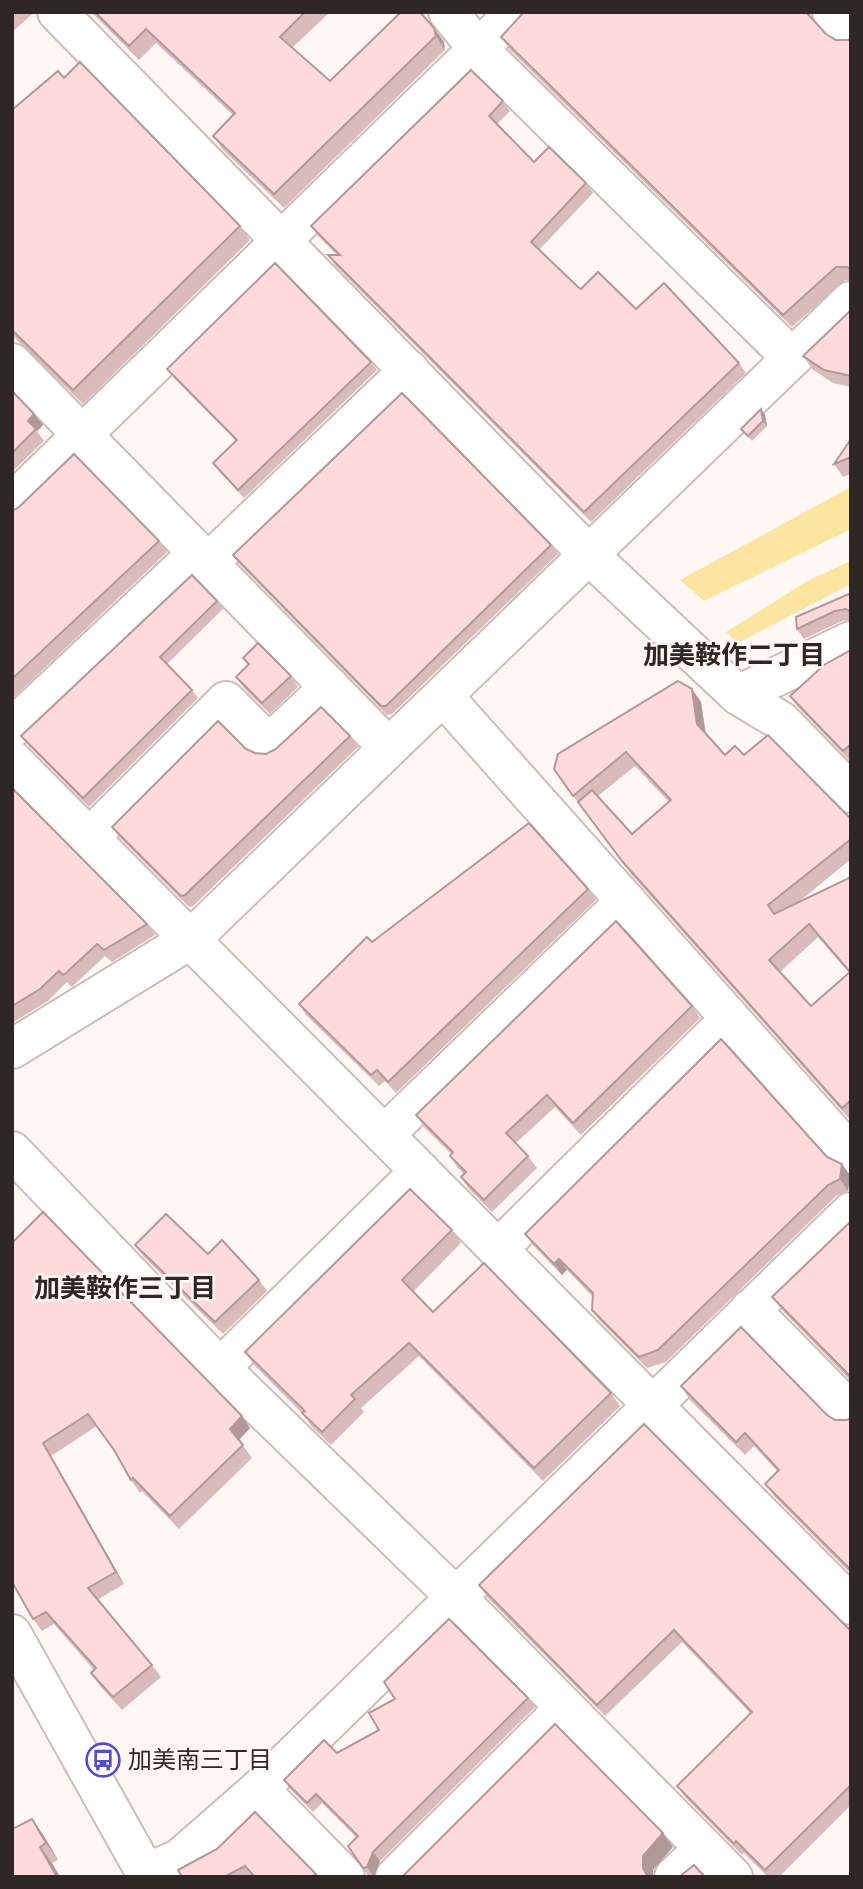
<svg xmlns="http://www.w3.org/2000/svg" width="863" height="1889" viewBox="0 0 863 1889" font-family="'PT Sans Narrow','Noto Sans JP',sans-serif">
	<rect width="100%" height="100%" fill="#fff7f4"/>
	<!-- green -->
	<g fill="#fae6a0">
		<polygon points="851,487 851,529 704,601 680,580"/>
		<polygon points="851,561 851,584 738,643 726,632 809,580"/>
	</g>
	<g fill="none" stroke-linecap="round" stroke-linejoin="round">
		<defs>
			<g id="minor">
				<polyline points="57,12 590,556 738,695 781,721 851,793"/>
				<polyline points="448,12 479,50 792,358"/>
				<polyline points="832,12 851,32"/>
				<polyline points="12,363 388,747"/>
				<polyline points="12,503 516,12"/>
				<polyline points="208,563 409,370"/>
				<polyline points="738,695 851,641"/>
				<polyline points="444,697 851,1154"/>
				<polyline points="12,728 198,553"/>
				<polyline points="12,760 851,1605"/>
				<polyline points="90,837 226,701 269,744 330,687"/>
				<polyline points="12,1049 191,939 851,301"/>
				<polyline points="384,1135 626,901"/>
				<polyline points="12,1151 220,1368 457,1598 733,1877"/>
				<polyline points="498,1249 730,1019"/>
				<polyline points="750,1309 851,1412"/>
				<polyline points="220,1368 420,1171"/>
				<polyline points="259,1789 345,1877"/>
				<polyline points="146,1873 179,1859 259,1789 851,1212"/>
				<polyline points="395,1877 565,1708"/>
				<polyline points="674,1877 704,1848"/>
			</g>
			<polyline id="highway" points="12,1634 148,1877"/>
		</defs>
		<!-- minor casing -->
		<use href="#minor" stroke="#cebdb6" stroke-width="42"/>
		<!-- highway casing -->
		<use href="#highway" stroke="#cebdb6" stroke-width="42"/>
		<!-- minor -->
		<use href="#minor" stroke="#fff" stroke-width="38"/>
		<!-- highway -->
		<use href="#highway" stroke="#fff" stroke-width="38"/>
	</g>
	<!-- wall -->
	<g fill="#dabbbb" fill-rule="evenodd">
		<polygon points="12,12 35,12 12,32"/>
		<polygon points="91,12 330,12 292,48 330,81 434,28 444,42 445,50 284,208 223,150 213,136 233,115 156,43 139,60"/>
		<polygon points="524,12 809,12 814,21 826,34 836,40 848,40 851,39 851,280 845,280 792,327 510,50 501,37"/>
		<polygon points="64,78 240,226 250,240 83,404 12,335 12,110"/>
		<polygon points="503,101 510,111 497,124 534,162 586,183 593,193 539,250 578,287 636,309 739,363 746,373 591,522 335,265 328,255 337,255 318,236 311,226"/>
		<polygon points="851,310 851,387 833,383 812,369 803,356"/>
		<polygon points="371,362 377,370 244,498 219,471 213,463 236,441 173,377 167,369"/>
		<polygon points="12,391 34,414 43,425 37,431 44,441 12,472"/>
		<polygon points="761,409 765,415 767,426 752,441 741,429"/>
		<polygon points="851,439 851,474 843,477 834,464"/>
		<polygon points="12,511 159,541 167,552 12,699"/>
		<polygon points="551,545 558,554 392,714 387,715 239,564 233,555"/>
		<polygon points="851,593 851,620 842,621 804,639 797,629"/>
		<polygon points="217,601 223,609 167,664 192,690 198,698 89,807 27,744 21,736"/>
		<polygon points="851,650 851,760 850,761 797,706 790,696"/>
		<polygon points="243,658 291,676 298,687 270,714 244,688 236,677 248,666"/>
		<path d="M692 689 701 702 706 734 725 755H744L851 819V859L796 904 851 877V1121L631 874 563 782ZM635 766 669 802 632 834 598 796ZM818 937 849 973 811 1006 780 972Z"/>
		<polygon points="350,736 358,747 193,906 189,907 120,838 112,827 246,749 255,753 266,754"/>
		<polygon points="12,788 147,924 155,935 112,962 105,956 74,985 72,987 67,982 48,1001 12,1023"/>
		<polygon points="588,889 596,900 396,1093 385,1081 379,1086 306,1015 299,1004 372,942"/>
		<polygon points="692,1006 700,1018 581,1135 555,1107 516,1143 528,1156 537,1168 492,1212 469,1189 461,1177 464,1174 458,1168 450,1156 451,1154 424,1127 416,1115"/>
		<polygon points="827,1157 850,1175 848,1191 836,1196 666,1362 647,1368 600,1321 592,1310 593,1297 567,1270 562,1275 533,1245 525,1234"/>
		<polygon points="851,1221 851,1381 782,1310 772,1297"/>
		<polygon points="452,1230 461,1243 413,1292 433,1312 611,1393 620,1406 543,1481 419,1356 361,1408 364,1412 331,1445 312,1427 302,1413 254,1365 245,1352"/>
		<polygon points="12,1243 250,1428 239,1440 252,1458 179,1529 142,1491 140,1493 131,1480 115,1451 97,1426 51,1456 124,1584 97,1600 152,1665 161,1677 122,1710 99,1685 91,1673 94,1670 54,1624 42,1631 33,1619"/>
		<polygon points="135,1245 208,1254 259,1280 267,1291 223,1334 144,1257"/>
		<polygon points="681,1386 827,1415 835,1420 847,1420 851,1418 851,1574 775,1497 765,1484 778,1472 754,1446 745,1455 690,1400"/>
		<polygon points="479,1585 851,1631 851,1805 779,1877 768,1877 744,1853 742,1855 686,1798 677,1786 751,1714 682,1642 605,1716 487,1597"/>
		<polygon points="528,1698 535,1707 380,1861 374,1877 369,1877 348,1846 356,1837 322,1803 313,1812 290,1789 284,1780 337,1753"/>
		<polygon points="32,1819 44,1836 58,1860 52,1863 60,1877 12,1877"/>
		<polygon points="217,1849 316,1874 317,1877 182,1877"/>
	</g>
	<!-- shaded-wall -->
	<g fill="#b29999">
		<polygon points="434,28 444,42 445,50 436,36"/>
		<polygon points="761,409 765,415 767,426 763,421"/>
		<polygon points="34,414 43,425 37,431 28,421"/>
		<polygon points="692,689 701,702 706,737 697,724"/>
		<polygon points="842,1164 850,1175 848,1191 840,1179"/>
		<polygon points="559,1259 567,1270 562,1275 554,1264"/>
		<polygon points="242,1416 250,1428 238,1441 230,1429"/>
		<polygon points="43,1443 51,1456 124,1584 116,1572"/>
		<polygon points="32,1819 44,1836 58,1860 46,1843"/>
		<polygon points="663,1833 673,1847 653,1870 653,1877 648,1877 643,1868 643,1856"/>
		<polygon points="40,1847 52,1863 60,1877 57,1877"/>
		<polygon points="373,1852 380,1861 374,1877 367,1867"/>
	</g>
	<!-- building -->
	<g fill="#fedada" stroke="#b29999" stroke-width="2" fill-rule="evenodd">
		<polygon points="95,12 305,12 280,37 330,81 401,12 420,12 434,28 436,36 274,194 213,136 235,113 146,29 129,46"/>
		<polygon points="524,12 806,12 826,34 836,40 848,40 851,39 851,269 847,267 836,267 783,315 501,37"/>
		<polygon points="80,62 240,226 73,390 12,330 12,110 58,71 64,78"/>
		<polygon points="471,70 503,101 489,116 534,162 549,147 586,183 531,242 578,287 581,289 598,272 636,309 664,283 739,363 584,512 328,255 340,255 311,226"/>
		<polygon points="275,263 371,362 238,490 213,463 237,440 167,369"/>
		<polygon points="851,310 851,376 824,370 803,356"/>
		<polygon points="12,391 34,414 28,421 36,429 12,453"/>
		<polygon points="402,393 551,545 386,706 381,706 233,555"/>
		<polygon points="761,409 763,421 748,436 741,429"/>
		<polygon points="851,439 851,457 834,464"/>
		<polygon points="74,454 159,541 12,679 12,511 19,507"/>
		<polygon points="192,575 217,601 160,657 192,690 83,798 21,736"/>
		<polygon points="851,593 851,612 846,609 835,611 797,629 796,617"/>
		<polygon points="258,643 291,676 262,703 236,677 249,664 243,658"/>
		<polygon points="851,650 851,744 843,751 790,696 824,665"/>
		<path d="M678 681 692 689 697 724 725 755 735 746 744 755 768 735 851 819V839L768 905 774 914 851 877V1100L842 1108 622 861 578 802 592 790 632 834 671 800 626 752 573 796 554 769 558 754ZM809 924 850 972 811 1006 769 960Z"/>
		<polygon points="321,707 350,736 185,895 181,896 112,827 218,721 246,749 255,753 266,754 276,749"/>
		<polygon points="12,788 147,924 104,950 97,944 66,973 63,975 59,971 40,989 12,1006"/>
		<polygon points="529,823 588,889 388,1082 377,1070 371,1075 299,1004 367,937 372,942"/>
		<polygon points="616,921 692,1006 573,1123 547,1095 506,1133 528,1156 484,1200 461,1177 466,1172 450,1156 453,1152 416,1115"/>
		<polygon points="721,1039 827,1157 842,1164 840,1179 828,1185 658,1350 639,1357 592,1310 593,1293 559,1259 554,1264 525,1234"/>
		<polygon points="410,1189 452,1230 402,1280 433,1312 484,1263 611,1393 534,1468 409,1343 351,1395 355,1399 322,1432 302,1413 305,1411 245,1352"/>
		<polygon points="43,1212 242,1416 230,1429 243,1445 170,1516 133,1478 131,1480 114,1450 88,1414 43,1443 116,1572 88,1588 152,1665 113,1697 91,1673 96,1668 46,1612 33,1619 12,1582 12,1243"/>
		<polygon points="166,1214 208,1254 222,1240 259,1280 215,1322 135,1245"/>
		<polygon points="851,1221 851,1377 772,1297"/>
		<polygon points="741,1327 827,1415 835,1420 847,1420 851,1418 851,1570 765,1484 779,1470 745,1433 736,1442 681,1386"/>
		<polygon points="644,1424 851,1631 851,1785 765,1870 736,1841 734,1844 677,1786 752,1712 674,1630 597,1705 479,1585"/>
		<polygon points="449,1619 528,1698 373,1852 367,1867 363,1868 348,1846 358,1836 316,1794 307,1803 284,1780 324,1740 337,1753 379,1730 369,1713 395,1699 384,1682"/>
		<polygon points="555,1724 663,1833 643,1856 643,1868 648,1877 402,1877"/>
		<polygon points="255,1812 316,1874 313,1876 313,1877 255,1877 245,1866 224,1877 182,1877 178,1870 217,1849"/>
		<polygon points="32,1819 46,1843 40,1847 57,1877 12,1877 12,1829"/>
		<polygon points="694,1865 705,1877 679,1877"/>
	</g>
	<!-- icons -->
	<defs>
		<symbol id="bus-ring" viewBox="-11 -11 22 22"><circle r="9.5" fill="#fff7f4" stroke="#524ec5" stroke-width="1.5"/><path d="M-5-6H5V4H4V6H2V4H-2V6H-4V4H-5ZM-3.5-4V0h7V-4ZM-3.5 1.2v1.5H-2V1.2ZM2 1.2v1.5H3.5V1.2Z" fill="#524ec5"/></symbol>
	</defs>
	<g fill-rule="evenodd">
		<use href="#bus-ring" x="84" y="1741" width="38" height="38"/>
	</g>
	<g text-anchor="middle" stroke-width="5" stroke-linejoin="round" paint-order="stroke">
		<!-- poi labels -->
		<g font-size="24" fill="#2e2724" stroke="#fff7f4" text-anchor="start">
			<text x="128" y="1768">加美南三丁目</text>
		</g>
		<!-- neighbourhood labels -->
		<g font-size="26" font-weight="bold" fill="#2e2724" stroke="#fff7f4">
			<text x="734" y="664">加美鞍作二丁目</text>
			<text x="125" y="1297">加美鞍作三丁目</text>
		</g>
	</g>
	<!-- border -->
	<rect width="863" height="1889" fill="none" stroke="#2e2724" stroke-width="28"/>
</svg>
